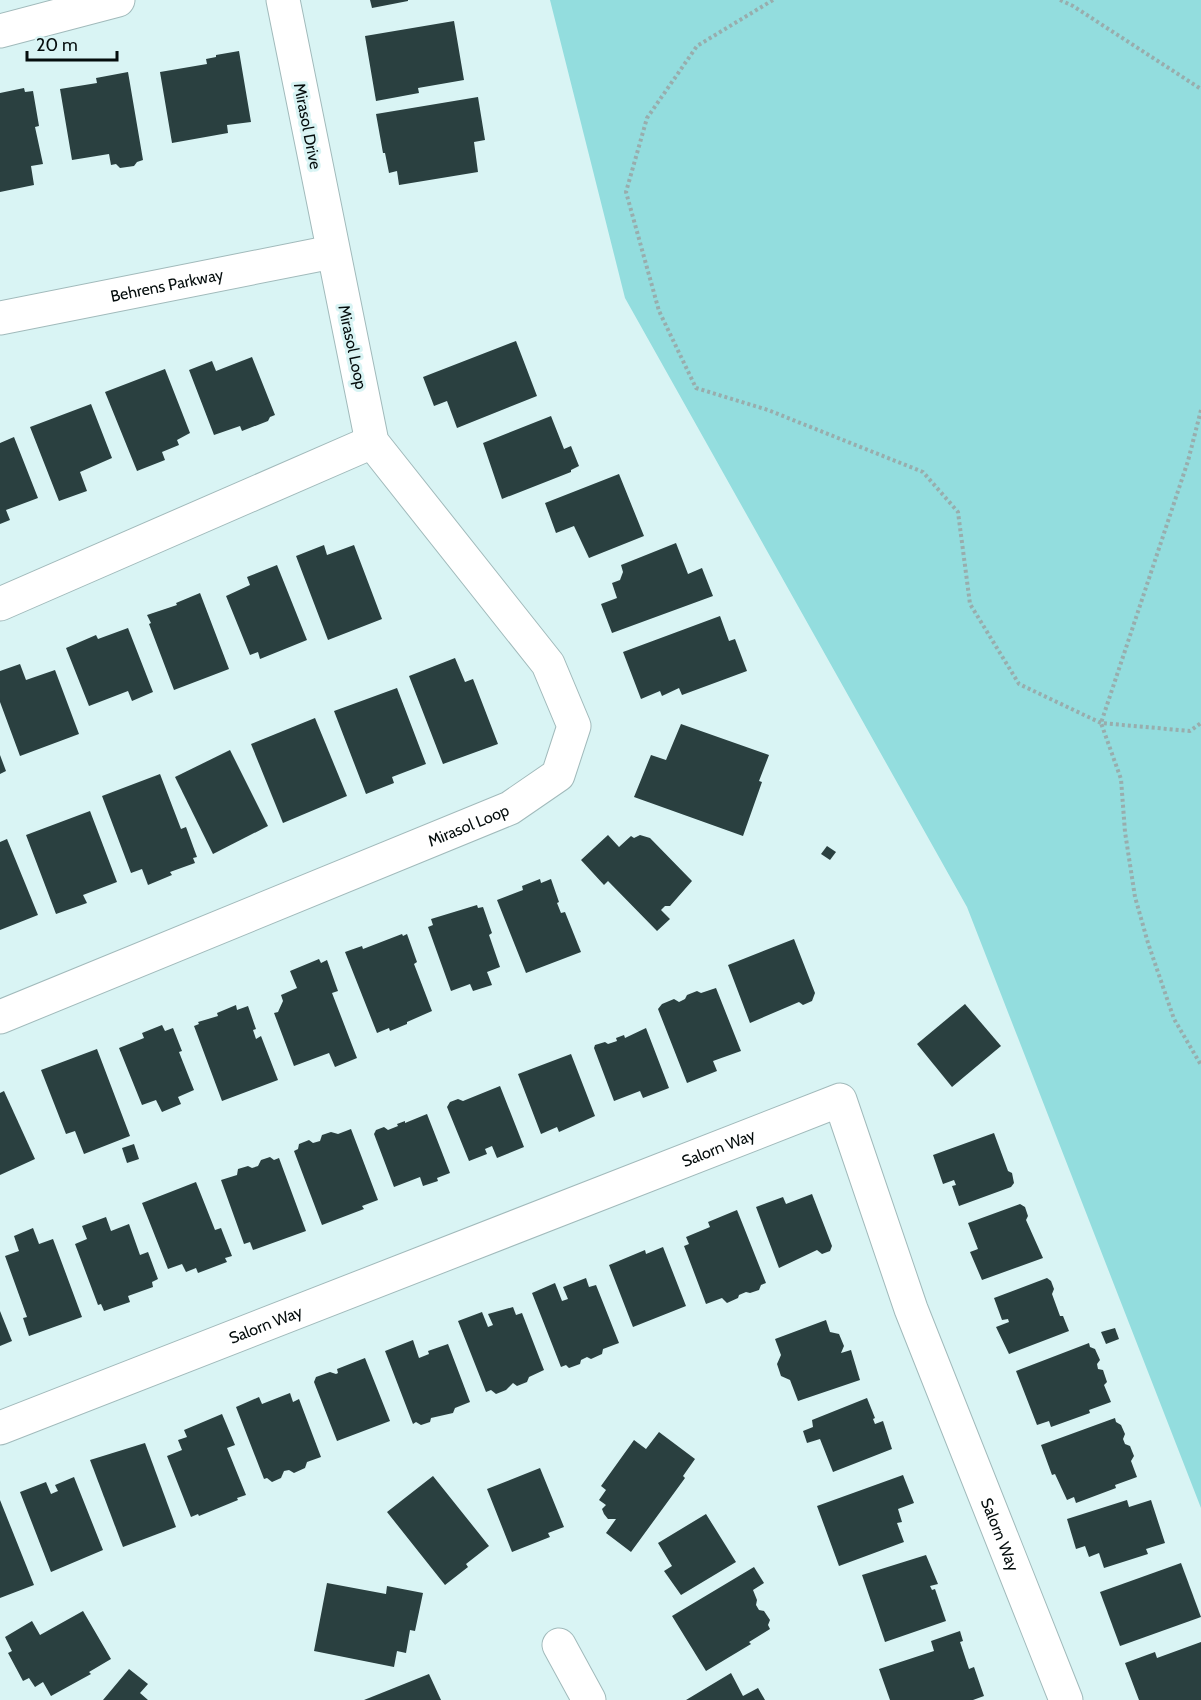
<svg xmlns="http://www.w3.org/2000/svg" width="1201" height="1700" viewBox="0 0 1201 1700" font-family="Cabin,sans-serif">
	<rect width="100%" height="100%" fill="#d9f4f4"/>
	<!-- green -->
	<polygon fill="#93ddde" points="550,0 1201,0 1201,1508 967,907 625,298"/>
	<!-- building -->
	<g fill="#2a4040">
		<polygon points="370,0 408,0 408,1 372,8"/>
		<polygon points="454,21 464,80 418,88 419,93 376,101 365,36"/>
		<polygon points="239,51 251,122 227,125 228,133 172,143 160,72 207,64 206,59 216,57 216,55"/>
		<polygon points="128,72 143,160 137,162 134,166 120,168 116,164 111,165 109,154 72,160 60,89 97,83 96,78"/>
		<polygon points="24,88 25,92 33,91 39,126 35,127 43,164 31,166 34,185 0,192 0,93"/>
		<polygon points="478,97 485,140 474,142 478,172 399,185 397,171 389,173 385,153 383,153 376,114"/>
		<polygon points="516,341 537,396 457,428 447,401 434,406 423,377"/>
		<polygon points="252,357 275,415 270,417 268,421 242,431 240,426 214,435 189,370 212,361 216,371"/>
		<polygon points="165,369 190,433 177,440 179,445 162,452 165,460 137,471 105,392"/>
		<polygon points="91,404 112,458 80,472 87,491 59,501 30,427"/>
		<polygon points="551,416 564,449 571,446 579,466 571,470 571,472 502,499 483,443"/>
		<polygon points="14,437 38,498 6,510 10,520 0,524 0,443"/>
		<polygon points="619,474 644,536 589,558 574,526 556,533 545,503"/>
		<polygon points="676,543 688,574 702,568 713,596 612,633 601,604 617,598 612,583 620,580 623,572 621,565"/>
		<polygon points="324,545 327,555 354,545 382,619 328,640 296,556"/>
		<polygon points="277,565 307,640 260,659 258,652 250,655 226,596 250,585 247,577"/>
		<polygon points="200,593 229,669 174,690 149,624 151,623 147,615 177,605 176,603"/>
		<polygon points="720,616 729,641 735,639 747,671 682,695 679,688 662,696 660,691 641,699 623,652"/>
		<polygon points="128,628 153,692 132,701 128,691 89,706 66,648 96,635 98,639"/>
		<polygon points="455,658 465,682 473,679 498,744 443,764 409,676"/>
		<polygon points="20,664 26,680 55,670 79,734 20,756 0,702 0,671"/>
		<polygon points="397,688 426,764 392,777 394,783 366,794 334,711"/>
		<polygon points="315,718 347,796 283,823 251,744"/>
		<polygon points="681,724 769,755 759,781 762,782 743,836 634,797 651,755 666,760"/>
		<polygon points="230,750 268,826 213,854 175,777"/>
		<polygon points="0,755 6,771 0,774"/>
		<polygon points="160,774 181,829 186,827 197,857 193,858 195,863 170,872 172,875 148,885 142,869 131,873 102,796"/>
		<polygon points="90,811 117,882 83,895 87,903 56,914 26,835"/>
		<polygon points="608,835 619,847 631,836 634,838 640,835 650,838 692,881 670,906 665,906 661,910 670,919 657,931 608,881 604,885 581,860"/>
		<polygon points="7,839 38,915 0,930 0,842"/>
		<polygon points="827,846 836,852 830,860 821,854"/>
		<polygon points="540,879 541,883 551,879 559,902 557,903 561,913 565,912 581,952 526,973 497,900 523,890 522,886"/>
		<polygon points="477,905 478,908 483,907 492,933 489,935 500,967 487,972 492,985 473,991 470,984 451,991 428,927 433,925 431,919"/>
		<polygon points="402,934 403,936 407,934 417,962 414,964 432,1011 407,1022 407,1024 390,1031 389,1028 377,1033 345,952 362,946 363,949"/>
		<polygon points="794,939 815,993 812,1001 803,1005 799,1002 750,1023 728,965"/>
		<polygon points="319,959 321,963 327,960 338,991 332,993 357,1058 335,1067 329,1053 294,1066 274,1013 278,1012 283,1001 281,995 297,988 290,971"/>
		<polygon points="716,988 741,1051 713,1061 717,1071 687,1083 658,1009 662,1004 674,999 679,1002 685,999 687,995 697,991 701,993"/>
		<polygon points="965,1004 1001,1046 952,1087 917,1044"/>
		<polygon points="236,1005 237,1010 248,1006 256,1029 253,1030 256,1039 261,1036 278,1080 222,1101 194,1026 199,1024 198,1022 218,1016 217,1013"/>
		<polygon points="162,1025 165,1031 173,1028 182,1051 179,1052 194,1090 178,1097 181,1104 162,1112 156,1100 142,1105 119,1048 144,1038 142,1033"/>
		<polygon points="646,1028 669,1088 643,1098 640,1091 614,1101 594,1048 595,1045 605,1042 608,1044 617,1041 616,1038 624,1035 625,1038"/>
		<polygon points="97,1049 130,1136 84,1154 75,1131 66,1134 41,1070"/>
		<polygon points="571,1054 595,1116 559,1132 557,1127 541,1134 518,1074"/>
		<polygon points="500,1086 524,1147 497,1158 492,1146 485,1149 487,1154 469,1161 447,1107 450,1102 458,1099 463,1101"/>
		<polygon points="4,1091 35,1159 0,1175 0,1093"/>
		<polygon points="427,1114 450,1173 437,1178 438,1181 423,1186 420,1177 394,1187 374,1134 376,1130 384,1127 388,1130 398,1126 397,1124 405,1121 405,1123"/>
		<polygon points="351,1129 378,1200 362,1206 364,1209 322,1225 294,1151 298,1149 299,1144 309,1140 313,1143 320,1141 322,1135 331,1132 338,1134"/>
		<polygon points="994,1133 1008,1171 1012,1173 1014,1183 1011,1187 959,1206 952,1186 956,1185 954,1180 943,1184 933,1155"/>
		<polygon points="134,1144 139,1159 127,1163 122,1148"/>
		<polygon points="270,1157 274,1160 279,1158 306,1231 253,1250 250,1242 244,1244 221,1180 237,1175 238,1169 248,1166 252,1168 258,1166 261,1160"/>
		<polygon points="196,1182 215,1230 221,1228 232,1256 225,1258 227,1262 198,1273 196,1268 186,1272 182,1264 168,1269 142,1203"/>
		<polygon points="812,1194 832,1246 830,1251 822,1254 817,1250 779,1268 756,1207 783,1197 786,1204"/>
		<polygon points="1020,1204 1025,1207 1028,1216 1026,1220 1043,1258 982,1280 970,1252 978,1249 968,1223"/>
		<polygon points="737,1210 766,1283 761,1285 759,1290 750,1293 746,1292 739,1295 738,1298 727,1303 722,1298 706,1304 684,1246 689,1244 686,1237 710,1227 708,1222"/>
		<polygon points="106,1217 111,1231 129,1224 140,1255 148,1252 158,1279 152,1282 153,1287 128,1296 130,1302 104,1311 101,1304 98,1305 75,1244 87,1239 82,1226"/>
		<polygon points="33,1228 39,1244 53,1239 82,1317 29,1336 23,1318 27,1317 5,1256 19,1251 14,1236"/>
		<polygon points="663,1247 686,1306 633,1327 609,1265 645,1250 646,1254"/>
		<polygon points="586,1278 589,1287 596,1285 619,1343 603,1349 602,1354 591,1359 587,1357 581,1360 580,1364 569,1368 566,1365 561,1367 532,1293 555,1283 562,1301 568,1299 563,1287"/>
		<polygon points="1047,1278 1051,1281 1054,1289 1052,1294 1060,1316 1063,1316 1069,1331 1009,1354 996,1327 1009,1322 1008,1319 1002,1320 994,1298"/>
		<polygon points="513,1307 516,1315 522,1313 544,1370 529,1377 527,1382 517,1386 513,1383 506,1390 496,1394 491,1390 486,1392 458,1321 482,1312 488,1327 493,1325 488,1314"/>
		<polygon points="0,1311 12,1341 0,1346"/>
		<polygon points="826,1320 830,1332 839,1334 844,1346 841,1353 851,1350 860,1380 798,1401 790,1380 781,1376 777,1364 781,1355 775,1339"/>
		<polygon points="1115,1328 1119,1339 1106,1344 1101,1332"/>
		<polygon points="413,1340 419,1358 429,1354 428,1351 448,1344 470,1402 455,1408 453,1413 431,1418 430,1422 421,1425 416,1422 413,1424 385,1351"/>
		<polygon points="1089,1343 1090,1347 1095,1349 1100,1360 1097,1364 1098,1369 1103,1370 1107,1382 1104,1385 1111,1402 1089,1410 1090,1413 1051,1427 1049,1421 1037,1425 1016,1371"/>
		<polygon points="365,1358 390,1421 337,1441 314,1382 316,1377 330,1372 336,1374 338,1373 337,1369"/>
		<polygon points="290,1393 293,1402 299,1399 321,1457 307,1462 305,1468 294,1473 289,1470 284,1471 281,1478 272,1482 267,1478 264,1479 236,1407 259,1397 262,1404"/>
		<polygon points="867,1398 875,1418 873,1419 875,1424 883,1421 892,1449 833,1472 820,1439 807,1443 803,1431 813,1427 812,1420"/>
		<polygon points="222,1414 235,1445 227,1448 246,1495 237,1498 238,1500 199,1516 198,1514 191,1517 167,1456 182,1450 178,1440 187,1437 184,1430"/>
		<polygon points="1115,1418 1116,1422 1121,1425 1125,1434 1123,1439 1125,1444 1130,1446 1134,1456 1131,1461 1137,1477 1115,1485 1116,1488 1076,1503 1074,1497 1067,1500 1055,1474 1052,1475 1041,1445"/>
		<polygon points="659,1432 695,1459 683,1476 685,1478 631,1552 606,1533 616,1519 608,1519 604,1514 602,1509 606,1505 599,1500 606,1490 601,1486 634,1440 646,1449"/>
		<polygon points="145,1443 176,1527 123,1547 90,1460"/>
		<polygon points="540,1468 564,1527 548,1533 550,1537 512,1552 487,1489"/>
		<polygon points="903,1475 914,1503 898,1509 902,1522 897,1523 904,1542 839,1566 817,1506"/>
		<polygon points="433,1476 489,1546 466,1564 468,1567 445,1585 387,1512"/>
		<polygon points="74,1477 103,1550 51,1572 20,1492 46,1482 51,1494 58,1491 55,1485"/>
		<polygon points="0,1500 34,1585 0,1598"/>
		<polygon points="1127,1500 1129,1507 1151,1500 1165,1543 1146,1549 1148,1554 1104,1568 1099,1553 1089,1557 1085,1546 1076,1549 1067,1519"/>
		<polygon points="706,1514 736,1562 681,1595 664,1571 672,1566 658,1543"/>
		<polygon points="926,1555 938,1584 930,1586 932,1590 935,1589 946,1621 885,1642 862,1575"/>
		<polygon points="1181,1563 1201,1617 1120,1646 1100,1592"/>
		<polygon points="754,1567 764,1583 753,1590 757,1600 756,1605 759,1610 764,1611 770,1620 768,1625 770,1629 749,1642 751,1644 706,1671 672,1616"/>
		<polygon points="327,1583 386,1594 387,1586 423,1593 415,1631 410,1630 406,1653 397,1651 394,1667 314,1651"/>
		<polygon points="83,1611 111,1659 89,1672 91,1674 51,1696 43,1682 35,1687 29,1678 23,1681 8,1653 12,1651 5,1637 32,1621 40,1635"/>
		<polygon points="960,1631 963,1641 960,1642 969,1669 974,1667 984,1696 973,1700 890,1700 879,1669 934,1651 931,1641"/>
		<polygon points="1201,1642 1201,1700 1139,1700 1125,1663 1155,1652 1157,1658"/>
		<polygon points="129,1669 148,1684 140,1693 148,1700 103,1700"/>
		<polygon points="731,1673 743,1696 758,1688 765,1700 686,1700"/>
		<polygon points="429,1674 441,1700 364,1700"/>
	</g>
	<g fill="none" stroke-linecap="round" stroke-linejoin="round">
		<defs>
			<g id="minor">
				<polyline points="0,31 118,0"/>
				<path id="s1" d="M0 318 332 252"/>
				<polyline points="0,604 372,442"/>
				<path id="s2" d="M0 1017 510 808 558 775 574 726 548 664 372 442 283 0"/>
				<path id="s3" d="M0 1428 840 1100 911 1309 1066 1700"/>
				<polyline points="559,1645 589,1700"/>
			</g>
		</defs>
		<!-- minor casing -->
		<use href="#minor" stroke="#a1babb" stroke-width="35"/>
		<!-- path -->
		<g stroke="#98adad" stroke-width="4" stroke-dasharray="3 3" stroke-linecap="butt">
			<polyline points="773,0 697,46 647,118 626,192 659,311 696,388 768,410 923,472 958,512 970,604 1019,684 1101,723 1190,731 1201,723"/>
			<polyline points="1060,0 1073,6 1201,89"/>
			<polyline points="1201,410 1188,461 1101,723 1121,779 1125,832 1135,897 1148,943 1174,1019 1201,1065"/>
		</g>
		<!-- minor -->
		<use href="#minor" stroke="#fff" stroke-width="33"/>
	</g>
	<g text-anchor="middle" stroke-width="6" stroke-linejoin="round" paint-order="stroke">
		<!-- street labels -->
		<g font-size="16" fill="#050d0d" stroke="#d9f4f4">
			<text transform="translate(308 126) rotate(79)" y="6">Mirasol Drive</text>
			<text dy="6" stroke="none"><textPath href="#s1" startOffset="170">Behrens Parkway</textPath></text>
			<text transform="translate(353 347) rotate(78)" y="6">Mirasol Loop</text>
			<text dy="6" stroke="none"><textPath href="#s2" startOffset="506">Mirasol Loop</textPath></text>
			<text dy="6" stroke="none"><textPath href="#s3" startOffset="771">Salorn Way</textPath></text>
			<text dy="6" stroke="none"><textPath href="#s3" startOffset="285">Salorn Way</textPath></text>
			<text dy="6" stroke="none"><textPath href="#s3" startOffset="1365">Salorn Way</textPath></text>
		</g>
	</g>
	<!-- scale -->
	<path d="M27 51v9h90v-9" fill="none" stroke="#050d0d" stroke-width="3"/>
	<text x="36" y="51" font-size="18" fill="#050d0d" stroke="#d9f4f4" stroke-width="4.5" paint-order="stroke">20 m</text>
</svg>
